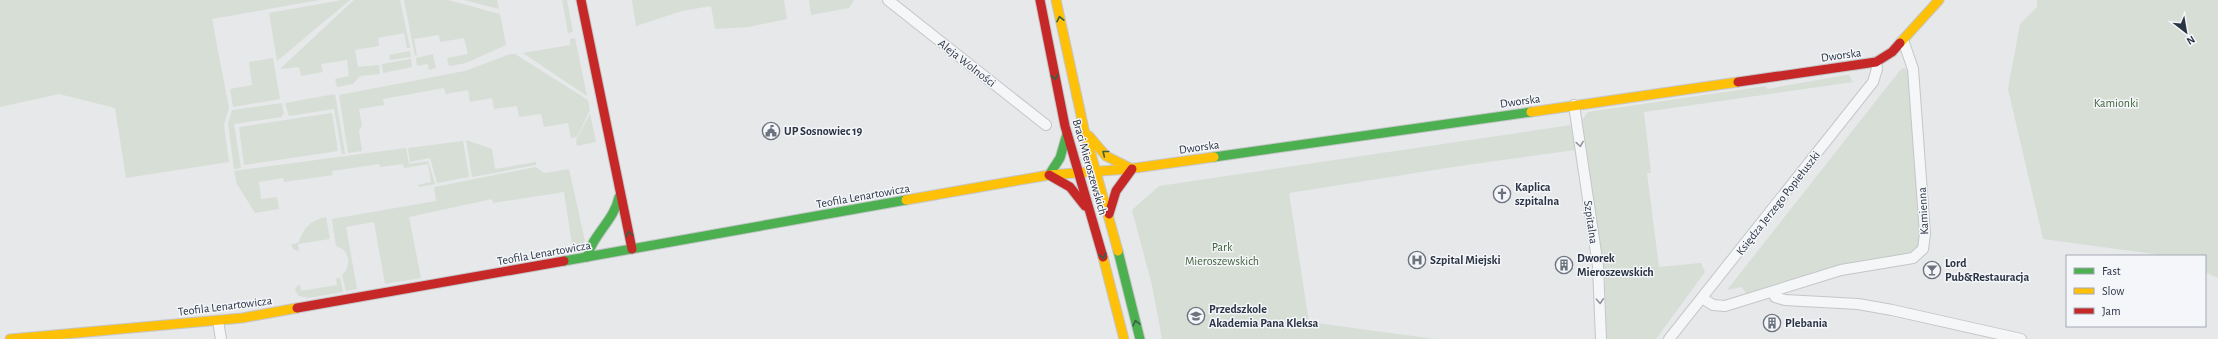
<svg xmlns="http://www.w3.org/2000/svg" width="2218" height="339" viewBox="0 0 2218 339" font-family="'Alegreya Sans',sans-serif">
	<rect width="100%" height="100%" fill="#e6e8ea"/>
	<!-- green -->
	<g fill="#d6ded6">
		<polygon points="0,0 320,0 212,19 229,108 224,125 229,162 126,178 115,108 59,94 0,107"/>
		<polygon points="342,0 350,0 277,61 269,13"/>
		<polygon points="354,0 400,0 410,48 407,48 404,33 378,38 379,46 355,50 358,67 379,65 380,74 360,76 353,84 337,87 335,79 349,76 347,60 321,64 323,72 301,76 299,67 280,69"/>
		<polygon points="404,0 448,0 500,14 506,45 466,63 449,66 447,58 468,54 464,38 440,42 439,35 414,39 417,55 415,56"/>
		<polygon points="464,0 497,0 499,9"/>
		<polygon points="562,0 567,0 573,32 568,33"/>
		<polygon points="632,0 784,0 787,19 749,27 715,29 711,6 682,11 636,26"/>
		<polygon points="809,0 854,0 849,8 811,15"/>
		<polygon points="2037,0 2218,0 2218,278 2205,272 2205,256 2169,256 2043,239 2008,89 2020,24 2037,7"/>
		<polygon points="575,38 587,96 523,53 570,45 570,39"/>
		<polygon points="410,51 411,57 390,60 389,55"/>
		<polygon points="433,54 436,68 429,70 428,64 417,66 416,58"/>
		<polygon points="510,54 515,54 588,100 590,110 577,137 571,138 568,123 544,127 541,114 519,117 517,106 494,109 492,98 470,102 468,90 446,94 444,88 383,99 384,105 359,109 362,126 359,131 362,151 348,153 339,95 465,71"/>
		<polygon points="273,58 280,99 233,107 230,89 252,85 249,62"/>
		<polygon points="411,59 412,67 383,73 382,64"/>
		<path d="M1905 68 1909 72 1920 238C1919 248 1915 251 1905 255L1747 295 1742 287 1727 290 1901 69Z"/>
		<polygon points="1846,75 1849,75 1853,82 1644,112 1651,173 1647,173 1659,267 1701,263 1705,272 1656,339 1606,339 1605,278 1582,120 1588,112 1766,86 1767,89"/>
		<polygon points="335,94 345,154 342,154 334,109 289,116 285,103"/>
		<polygon points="282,103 284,114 282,114 282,117 234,124 241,168 234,169 228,124 232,110"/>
		<polygon points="332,113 338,151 244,165 239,127"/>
		<polygon points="590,114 596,142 577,146 576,140"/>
		<polygon points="1571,125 1575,150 1453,167 1289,193 1309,322 1435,339 1162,339 1152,285 1132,210 1159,186"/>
		<polygon points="466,140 492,149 495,169 536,162 536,165 472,177"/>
		<polygon points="463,141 469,177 437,183 430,158 410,162 408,148"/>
		<polygon points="406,148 409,164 428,161 435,184 419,187 418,185 431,182 428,164 404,168 403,164 380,167 379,164 332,171 333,175 284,182 283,178 259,182 261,199 277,197 279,209 255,213 237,184 234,171"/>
		<path d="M536 167 544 173 569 169 585 241 578 250 573 251 564 192 493 203 492 199 409 217 421 278 385 284 374 222 346 227 357 289 346 291 342 275C352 266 350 250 336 246L332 219 436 201 434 187Z"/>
		<path d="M326 217 330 239 298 244 299 251 294 250 291 245 299 242C304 227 310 221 326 217Z"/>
		<polygon points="340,277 343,292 308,298 299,296 295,290 297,286 300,285 301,291 337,285 336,279"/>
	</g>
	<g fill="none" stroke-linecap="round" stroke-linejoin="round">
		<defs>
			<g id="street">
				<polyline points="888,0 1046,125"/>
				<polyline points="1574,105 1598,266 1601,339"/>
				<polyline points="1774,292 1775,297 1785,300 1858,304 1892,310 2021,339"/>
				<polyline points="1702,298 1713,305 1725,306 1841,270 1913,258 1923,249 1925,234 1913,69 1903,40"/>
				<polyline points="218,321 221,339"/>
				<polyline points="1669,339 1873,82 1877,69 1876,62"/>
			</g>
			<g id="fast">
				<polyline points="1214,157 1531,112"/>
				<polyline points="1049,175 1060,158 1067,134"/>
				<polyline points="1118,251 1140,339"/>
				<path d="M587 257C593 234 614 221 619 197"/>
				<polyline points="564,261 906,200"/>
			</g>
			<g id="slow">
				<polyline points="1056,0 1084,129 1118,251"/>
				<polyline points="1900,43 1939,0"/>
				<polyline points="1531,112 1738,82"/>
				<polyline points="1089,136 1106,156 1132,169"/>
				<polyline points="906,200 1049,175 1128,169 1214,157"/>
				<polyline points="1103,257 1124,339"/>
				<polyline points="10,339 242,318 297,308"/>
			</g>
			<g id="jam">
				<polyline points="581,0 632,249"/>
				<polyline points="1040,0 1065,126 1103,257"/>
				<polyline points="1738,82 1876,62 1892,52 1900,43"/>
				<polyline points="1049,175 1070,187 1085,206"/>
				<polyline points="1109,214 1116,191 1132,169"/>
				<polyline points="297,308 564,261"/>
			</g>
		</defs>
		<!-- street casing -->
		<use href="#street" stroke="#c4c6c8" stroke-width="12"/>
		<!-- fast casing -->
		<use href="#fast" stroke="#c4c6c8" stroke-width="11"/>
		<!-- slow casing -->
		<use href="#slow" stroke="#c4c6c8" stroke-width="11"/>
		<!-- jam casing -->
		<use href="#jam" stroke="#c4c6c8" stroke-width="11"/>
		<!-- street -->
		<use href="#street" stroke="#f5f6f7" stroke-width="10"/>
		<!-- fast -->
		<use href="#fast" stroke="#4caf50" stroke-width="9"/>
		<!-- slow -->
		<use href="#slow" stroke="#ffc107" stroke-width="9"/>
		<!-- jam -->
		<use href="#jam" stroke="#c62828" stroke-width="9"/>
	</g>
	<!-- one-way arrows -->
	<defs><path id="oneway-chevron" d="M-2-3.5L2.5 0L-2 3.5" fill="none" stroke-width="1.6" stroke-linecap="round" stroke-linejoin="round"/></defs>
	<g stroke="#375f49">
		<use href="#oneway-chevron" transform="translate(1060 19) rotate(-102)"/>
		<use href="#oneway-chevron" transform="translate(1055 77) rotate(79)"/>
		<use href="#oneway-chevron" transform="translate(1105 153) rotate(-142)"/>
		<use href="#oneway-chevron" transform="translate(629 234) rotate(-101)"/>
		<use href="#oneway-chevron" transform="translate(1103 256) rotate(75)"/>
		<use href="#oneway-chevron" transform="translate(1136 323) rotate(-103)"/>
	</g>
	<g stroke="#90959e">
		<use href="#oneway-chevron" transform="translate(1580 144) rotate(81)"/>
		<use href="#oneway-chevron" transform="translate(1600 301) rotate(87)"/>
	</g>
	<!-- icons -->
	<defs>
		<symbol id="civic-ring" viewBox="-11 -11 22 22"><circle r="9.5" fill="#f4f6f9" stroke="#6c737f" stroke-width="1.5"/><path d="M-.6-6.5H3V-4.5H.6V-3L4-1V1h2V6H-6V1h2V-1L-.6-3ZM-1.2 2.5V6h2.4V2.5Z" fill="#6c737f"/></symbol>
		<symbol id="church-ring" viewBox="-11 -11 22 22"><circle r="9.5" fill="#f4f6f9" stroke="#6c737f" stroke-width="1.5"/><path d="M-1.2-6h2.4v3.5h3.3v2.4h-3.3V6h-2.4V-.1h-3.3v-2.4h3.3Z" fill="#6c737f"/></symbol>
		<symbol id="hospital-ring" viewBox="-11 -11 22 22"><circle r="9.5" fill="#f4f6f9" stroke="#6c737f" stroke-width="1.5"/><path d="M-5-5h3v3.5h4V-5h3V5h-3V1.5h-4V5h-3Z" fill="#6c737f"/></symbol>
		<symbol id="building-ring" viewBox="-11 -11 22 22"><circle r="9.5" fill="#f4f6f9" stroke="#6c737f" stroke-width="1.5"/><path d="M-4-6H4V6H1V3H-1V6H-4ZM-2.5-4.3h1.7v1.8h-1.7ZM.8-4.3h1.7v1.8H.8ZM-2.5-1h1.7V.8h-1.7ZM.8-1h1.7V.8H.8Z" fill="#6c737f"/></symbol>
		<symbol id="bar-ring" viewBox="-11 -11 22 22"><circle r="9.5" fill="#f4f6f9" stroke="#6c737f" stroke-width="1.5"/><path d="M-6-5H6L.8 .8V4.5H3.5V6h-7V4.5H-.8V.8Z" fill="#6c737f"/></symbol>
		<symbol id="school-ring" viewBox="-11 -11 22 22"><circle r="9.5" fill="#f4f6f9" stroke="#6c737f" stroke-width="1.5"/><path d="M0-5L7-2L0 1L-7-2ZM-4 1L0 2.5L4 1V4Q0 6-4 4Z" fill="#6c737f"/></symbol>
	</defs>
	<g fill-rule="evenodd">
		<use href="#civic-ring" x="761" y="121" width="20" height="20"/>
		<use href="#church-ring" x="1492" y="184" width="20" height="20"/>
		<use href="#hospital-ring" x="1407" y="250" width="20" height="20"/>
		<use href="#building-ring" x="1554" y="255" width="20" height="20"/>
		<use href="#bar-ring" x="1922" y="260" width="20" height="20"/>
		<use href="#school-ring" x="1186" y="306" width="20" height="20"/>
		<use href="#building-ring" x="1762" y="313" width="20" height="20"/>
	</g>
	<g text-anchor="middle" stroke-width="3" stroke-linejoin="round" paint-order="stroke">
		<!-- street labels -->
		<g font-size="12" fill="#2b3445" stroke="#f4f6f9">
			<text transform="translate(1841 55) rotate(-8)" y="4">Dworska</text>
			<text transform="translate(967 63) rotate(38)" y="4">Aleja Wolności</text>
			<text transform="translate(1520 101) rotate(-8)" y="4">Dworska</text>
			<text transform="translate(1199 147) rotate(-8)" y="4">Dworska</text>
			<text transform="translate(1090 167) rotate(74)" y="4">Braci Mieroszewskich</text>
			<text transform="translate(863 196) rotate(-10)" y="4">Teofila Lenartowicza</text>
			<text transform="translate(1778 203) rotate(-52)" y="4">Księdza Jerzego Popiełuszki</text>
			<text transform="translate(1923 211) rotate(-93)" y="4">Kamienna</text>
			<text transform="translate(1591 222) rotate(82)" y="4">Szpitalna</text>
			<text transform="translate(544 253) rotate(-10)" y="4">Teofila Lenartowicza</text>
			<text transform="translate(225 306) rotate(-7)" y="4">Teofila Lenartowicza</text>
		</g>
		<!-- park labels -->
		<g font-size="12" fill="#3f6138" stroke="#f4f6f9">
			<text x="2116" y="107">Kamionki</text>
			<text x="1222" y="251">Park<tspan x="1222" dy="14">Mieroszewskich</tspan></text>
		</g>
		<!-- poi labels -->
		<g font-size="12" font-weight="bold" fill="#2b3445" stroke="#f4f6f9" text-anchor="start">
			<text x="784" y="135">UP Sosnowiec 19</text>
			<text x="1515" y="191">Kaplica<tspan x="1515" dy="14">szpitalna</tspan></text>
			<text x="1577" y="262">Dworek<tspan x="1577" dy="14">Mieroszewskich</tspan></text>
			<text x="1430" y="264">Szpital Miejski</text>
			<text x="1945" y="267">Lord<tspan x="1945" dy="14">Pub&amp;Restauracja</tspan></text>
			<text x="1209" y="313">Przedszkole<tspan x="1209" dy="14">Akademia Pana Kleksa</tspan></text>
			<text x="1785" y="327">Plebania</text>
		</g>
	</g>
	<!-- legend -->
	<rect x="2066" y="255" width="140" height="72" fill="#f4f6f9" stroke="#a4a8b1"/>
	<rect x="2074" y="268" width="20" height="6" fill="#4caf50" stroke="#a4a8b1"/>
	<text x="2102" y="275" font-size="12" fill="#2b3445">Fast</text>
	<rect x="2074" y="288" width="20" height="6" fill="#ffc107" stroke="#a4a8b1"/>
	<text x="2102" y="295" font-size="12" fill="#2b3445">Slow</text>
	<rect x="2074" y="308" width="20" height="6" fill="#c62828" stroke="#a4a8b1"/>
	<text x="2102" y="315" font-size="12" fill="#2b3445">Jam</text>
	<!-- north arrow -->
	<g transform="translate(2186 32) rotate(149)" stroke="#f4f6f9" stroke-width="3" paint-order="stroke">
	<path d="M0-3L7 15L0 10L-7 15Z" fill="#2b3445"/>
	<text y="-6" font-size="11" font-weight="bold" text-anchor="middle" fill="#2b3445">N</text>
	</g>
</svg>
